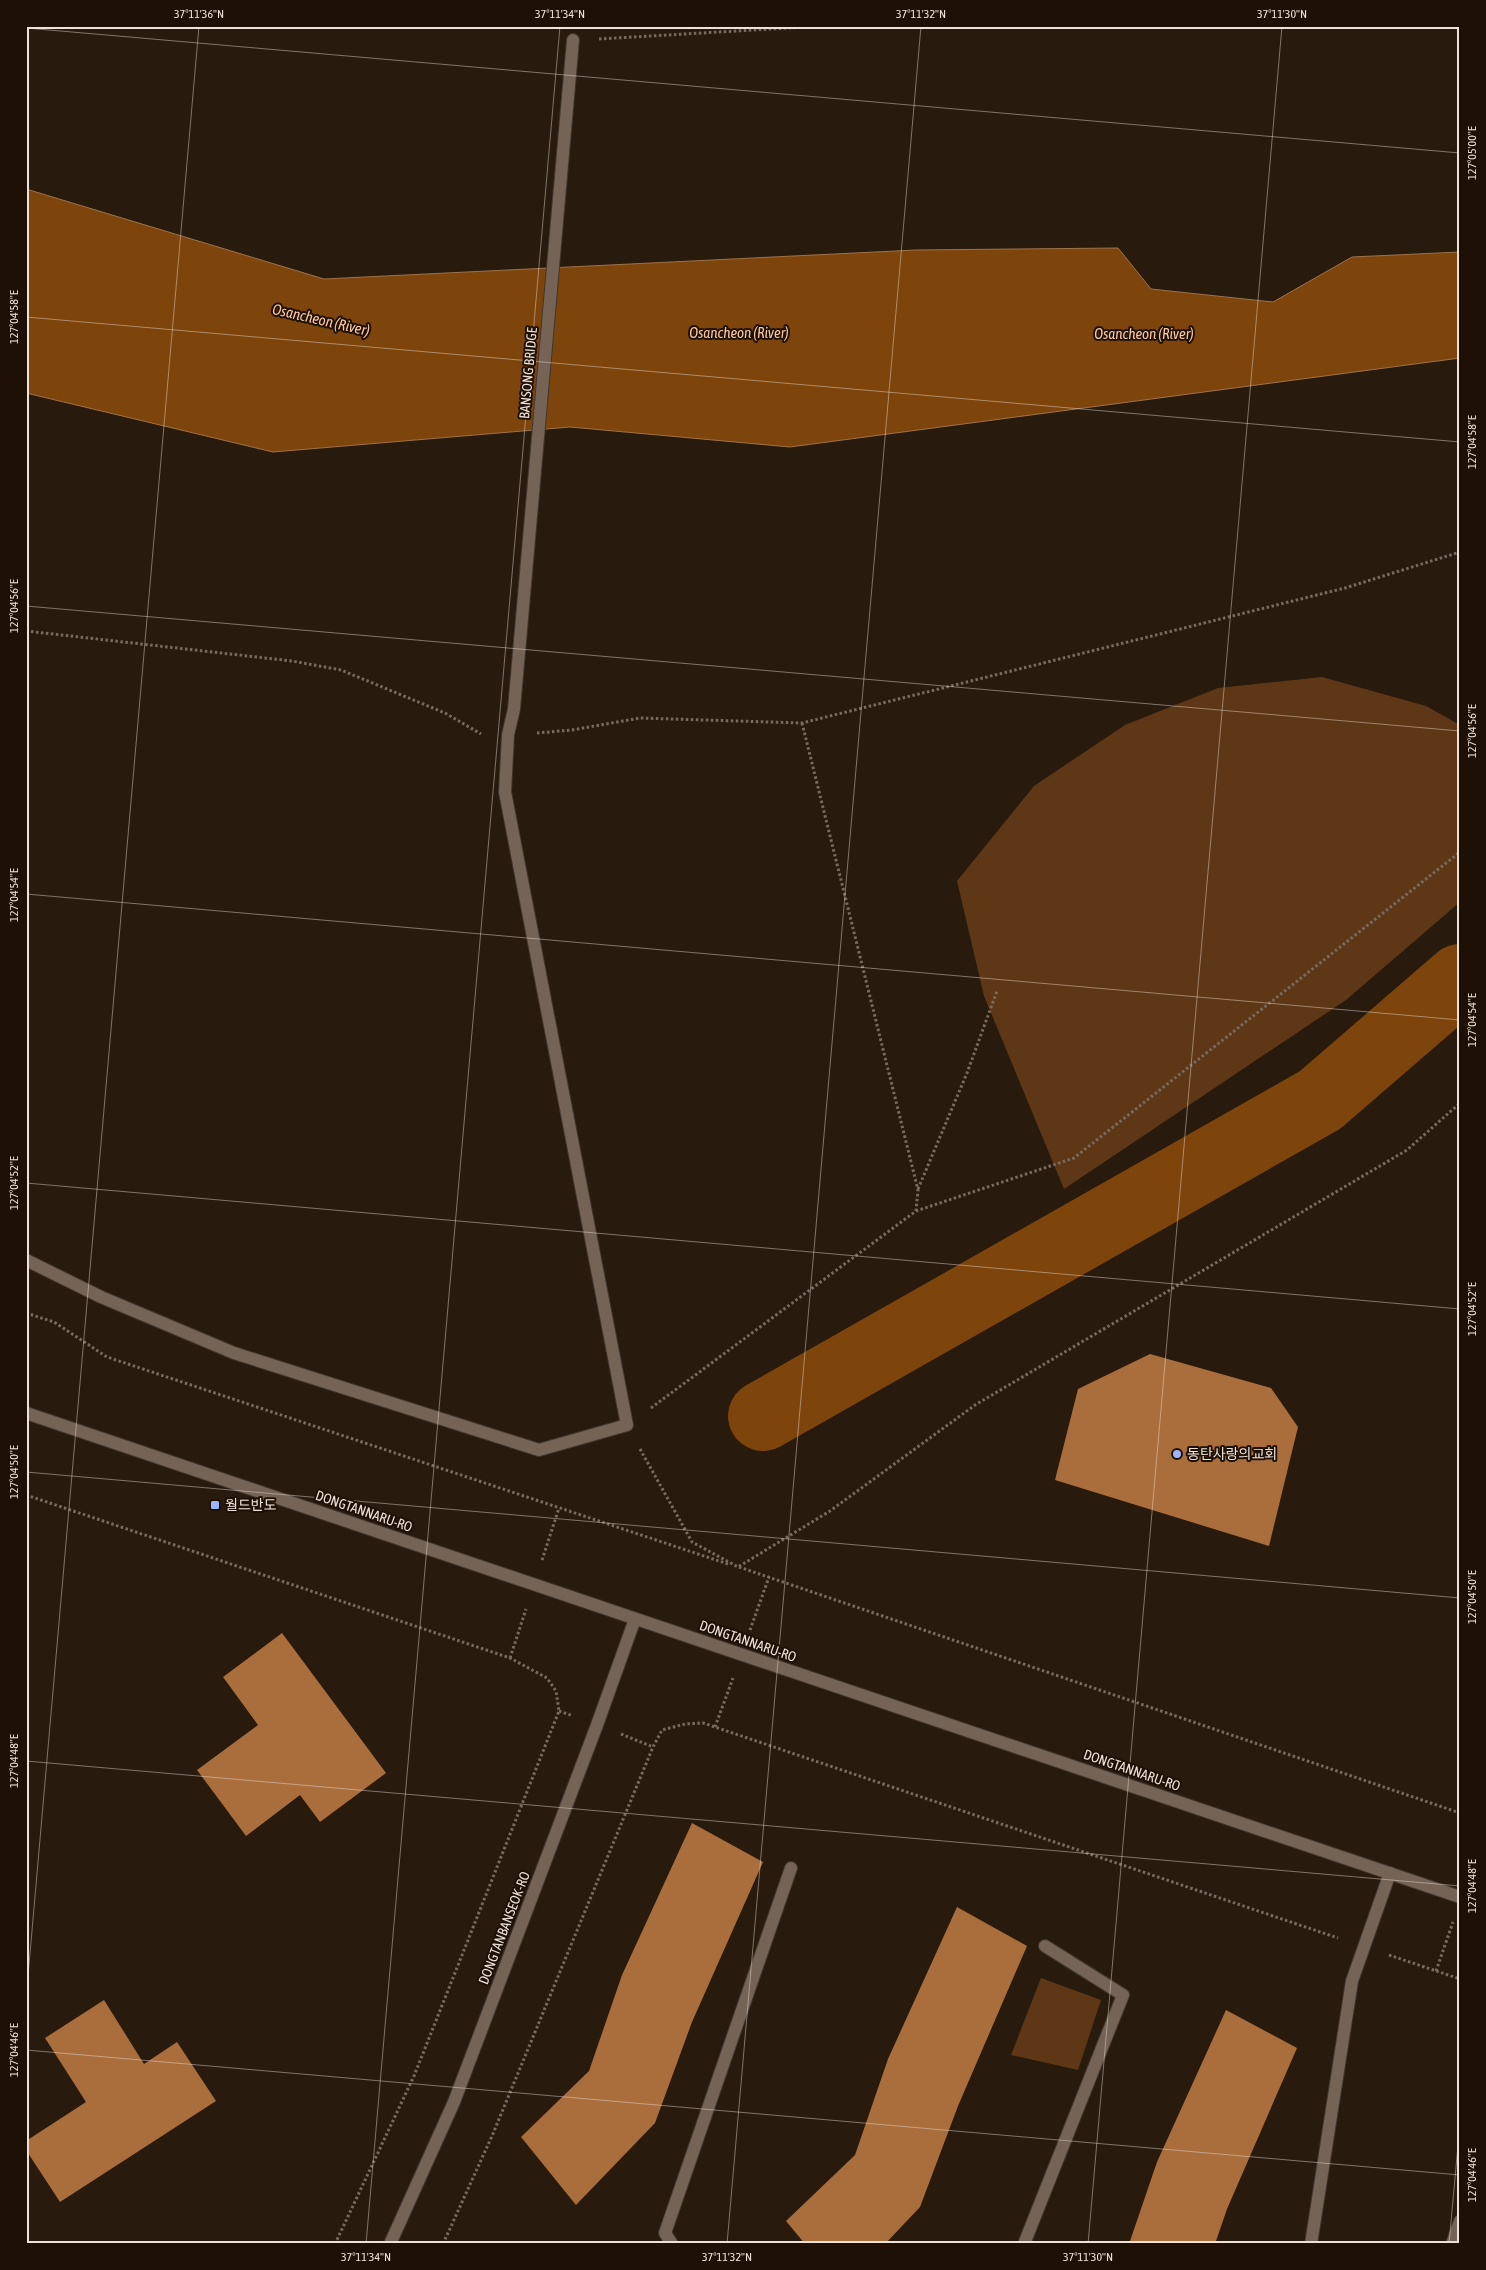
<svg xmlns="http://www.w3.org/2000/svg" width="1486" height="2270" viewBox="0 0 1486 2270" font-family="'Asap Condensed','Noto Sans KR',sans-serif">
	<rect width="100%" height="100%" fill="#291a0e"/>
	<!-- green -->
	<g fill="#5e3716">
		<polygon points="1322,677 1426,706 1460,725 1460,902 1346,1000 1064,1189 984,996 957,881 1034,786 1125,725 1218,688"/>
		<polygon points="1041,1978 1101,2000 1078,2070 1011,2055"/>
	</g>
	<!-- water -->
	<polygon fill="#7d440b" stroke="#9f7349" points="26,189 324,279 916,250 1118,248 1151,289 1273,302 1352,257 1460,252 1460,358 790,447 570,427 273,452 26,393"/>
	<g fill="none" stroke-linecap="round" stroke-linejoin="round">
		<!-- river -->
		<polyline stroke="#7d440b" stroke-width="70" points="763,1416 1320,1100 1460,979"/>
	</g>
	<!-- building -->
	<g fill="#aa6e3c">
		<polygon points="1150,1354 1271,1388 1298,1427 1269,1546 1055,1480 1078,1389"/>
		<polygon points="282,1633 386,1773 320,1822 300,1795 246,1836 197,1770 258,1725 223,1677"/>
		<polygon points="692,1823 763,1862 692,2022 655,2123 576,2205 521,2137 589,2071 622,1975"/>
		<polygon points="957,1907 1027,1946 958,2106 920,2207 885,2244 805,2244 786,2221 855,2155 888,2059"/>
		<polygon points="104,2000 144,2064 177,2042 216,2101 60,2202 26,2150 26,2141 86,2102 45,2038"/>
		<polygon points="1226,2010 1297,2048 1227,2209 1215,2244 1129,2244 1157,2162"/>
	</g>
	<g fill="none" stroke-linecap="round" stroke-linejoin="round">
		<defs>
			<g id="minor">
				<polyline points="26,1260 101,1297 234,1353 539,1450 627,1425 505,792 508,735 514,709 573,40"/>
				<polyline points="26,1413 1460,1897"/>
				<polyline points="390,2244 454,2102 597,1725 635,1619"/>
				<polyline points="672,2244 665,2233 791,1868"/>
				<polyline points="1024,2244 1123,1995 1045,1946"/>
				<polyline points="1311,2244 1352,1981 1390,1873"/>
				<polyline points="1452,2244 1460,2221"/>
			</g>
		</defs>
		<!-- minor casing -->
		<use href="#minor" stroke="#413630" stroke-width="14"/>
		<!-- path -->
		<g stroke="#796b61" stroke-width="3" stroke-dasharray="2.5 2.5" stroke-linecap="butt">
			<polyline points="599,39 822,26"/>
			<polyline points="26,631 292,661 341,670 445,713 481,734"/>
			<polyline points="802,723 918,1190 916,1211"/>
			<polyline points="537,733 572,730 640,718 802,723 1345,588 1460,552"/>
			<polyline points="918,1189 967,1073 997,991"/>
			<polyline points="26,1313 54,1322 107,1357 728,1564"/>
			<polyline points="651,1408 916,1211 1074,1158 1460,852"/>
			<polyline points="640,1449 692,1542 738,1567 830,1511 975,1405 1407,1150 1460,1103"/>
			<polyline points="26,1495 510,1658 547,1678 556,1691 559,1711 414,2076 335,2244"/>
			<polyline points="542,1560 559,1508"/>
			<polyline points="739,1567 1460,1813"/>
			<polyline points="750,1630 769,1577"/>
			<polyline points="510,1658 526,1609"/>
			<polyline points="559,1711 573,1716"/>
			<polyline points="715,1727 733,1678"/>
			<polyline points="621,1734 653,1747"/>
			<polyline points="1389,1955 1460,1979"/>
			<polyline points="1436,1971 1453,1922"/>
			<polyline points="443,2244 492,2136 653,1747 662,1730 685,1724 703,1723 1338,1938"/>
		</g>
		<!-- minor -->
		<use href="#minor" stroke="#756355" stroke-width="12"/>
	</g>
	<!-- ticks -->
	<path fill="none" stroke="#ede2da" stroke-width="1" stroke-opacity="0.45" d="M26 28 1460 153M26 317 1460 442M26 606 1460 731M26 894 1460 1020M26 1183 1460 1309M26 1472 1460 1598M26 1761 1460 1886M26 1999 199 26M26 2050 1460 2175M366 2244 560 26M727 2244 921 26M1088 2244 1282 26M1449 2244 1460 2123"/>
	<!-- markers -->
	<g fill="#9ab5fd" stroke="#1f1005" stroke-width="2">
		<circle cx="1177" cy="1454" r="5"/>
		<rect x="210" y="1500" width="10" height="10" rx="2.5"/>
	</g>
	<g text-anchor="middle" stroke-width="4" stroke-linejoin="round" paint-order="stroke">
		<!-- street labels -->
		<g font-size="14" fill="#ede2da" stroke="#1f1005">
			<text transform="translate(528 373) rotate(-85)" y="5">BANSONG BRIDGE</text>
			<text transform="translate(364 1511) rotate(19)" y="5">DONGTANNARU-RO</text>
			<text transform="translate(748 1641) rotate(19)" y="5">DONGTANNARU-RO</text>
			<text transform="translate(1132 1770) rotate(19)" y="5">DONGTANNARU-RO</text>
			<text transform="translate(504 1928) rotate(-69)" y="5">DONGTANBANSEOK-RO</text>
		</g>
		<!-- poi labels -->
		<g font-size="14" fill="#ede2da" stroke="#1f1005" text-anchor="start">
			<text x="1187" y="1459">동탄사랑의교회</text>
			<text x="225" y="1510">월드반도</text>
		</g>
		<!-- water labels -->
		<g font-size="15" font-style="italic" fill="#fdc9a2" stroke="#1f1005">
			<text transform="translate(321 320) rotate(13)" y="5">Osancheon (River)</text>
			<text x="739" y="338">Osancheon (River)</text>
			<text x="1144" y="339">Osancheon (River)</text>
		</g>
	</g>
	<!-- border -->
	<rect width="1486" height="2270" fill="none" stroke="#1f1005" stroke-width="55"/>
	<rect x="28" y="28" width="1430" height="2214" fill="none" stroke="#ede2da" stroke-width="2"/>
	<g font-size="12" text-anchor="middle" fill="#ede2da">
		<text x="199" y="18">37°11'36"N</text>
		<text x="560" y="18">37°11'34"N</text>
		<text x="921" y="18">37°11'32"N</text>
		<text x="1282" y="18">37°11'30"N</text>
		<text transform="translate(1472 153) rotate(-90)" y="4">127°05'00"E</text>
		<text transform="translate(14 317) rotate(-90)" y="4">127°04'58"E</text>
		<text transform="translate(1472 442) rotate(-90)" y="4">127°04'58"E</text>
		<text transform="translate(14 606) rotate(-90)" y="4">127°04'56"E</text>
		<text transform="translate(1472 731) rotate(-90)" y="4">127°04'56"E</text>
		<text transform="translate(14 895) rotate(-90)" y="4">127°04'54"E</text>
		<text transform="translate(1472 1020) rotate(-90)" y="4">127°04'54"E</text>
		<text transform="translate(14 1183) rotate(-90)" y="4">127°04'52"E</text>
		<text transform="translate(1472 1309) rotate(-90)" y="4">127°04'52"E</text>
		<text transform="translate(14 1472) rotate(-90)" y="4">127°04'50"E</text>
		<text transform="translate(1472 1597) rotate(-90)" y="4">127°04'50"E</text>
		<text transform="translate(14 1761) rotate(-90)" y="4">127°04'48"E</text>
		<text transform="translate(1472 1886) rotate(-90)" y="4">127°04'48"E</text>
		<text transform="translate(14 2050) rotate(-90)" y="4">127°04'46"E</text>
		<text transform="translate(1472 2175) rotate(-90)" y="4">127°04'46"E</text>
		<text x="366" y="2261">37°11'34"N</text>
		<text x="727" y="2261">37°11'32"N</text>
		<text x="1088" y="2261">37°11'30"N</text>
	</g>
</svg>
